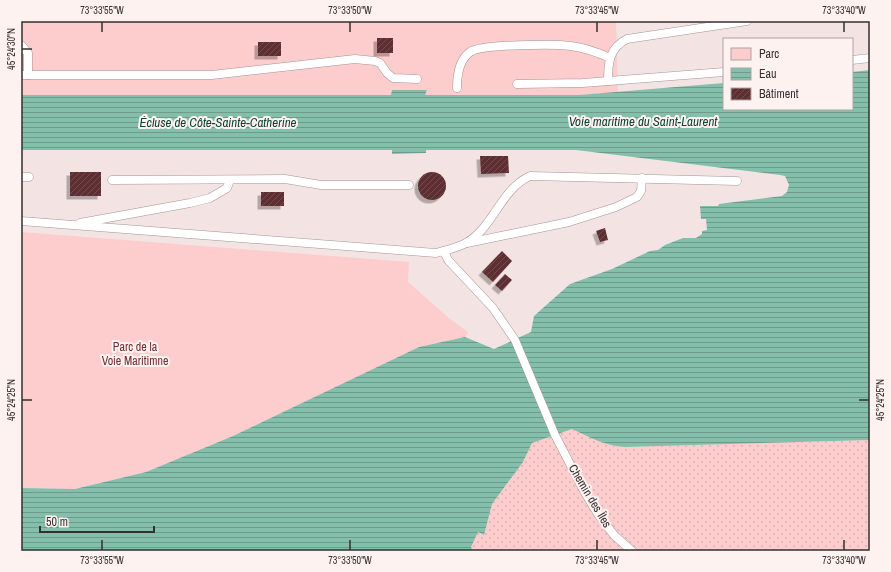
<svg xmlns="http://www.w3.org/2000/svg" width="891" height="572" viewBox="0 0 891 572" font-family="'Archivo Narrow',sans-serif">
	<defs>
		<pattern id="grass-dots" width="8" height="8" patternUnits="userSpaceOnUse"><rect width="8" height="8" fill="#fdcccc"/><path d="M2 2h.1M6 6h.1" fill="none" stroke="#d9b0b0" stroke-width="1.8" stroke-linecap="round"/></pattern>
		<pattern id="water-rules" width="6" height="5" patternUnits="userSpaceOnUse"><rect width="6" height="5" fill="#84bfac"/><path d="M0 2.5h6" fill="none" stroke="#6d9c8c"/></pattern>
		<pattern id="building-hatch" width="6" height="6" patternUnits="userSpaceOnUse"><rect width="6" height="6" fill="#5d2f30"/><path d="M-1 1l2-2M0 6l6-6M5 7l2-2" fill="none" stroke="#714c4d"/></pattern>
		<filter id="shadow"><feDropShadow dx="-3.5" dy="3.5" stdDeviation="0" flood-color="#0004"/></filter>
	</defs>
	<rect width="100%" height="100%" fill="#f3e4e3"/>
	<!-- grass -->
	<polygon fill="url(#grass-dots)" points="572,429 602,442 625,447 870,440 870,551 473,551 471,547 478,532 484,535 492,504 523,462 532,443"/>
	<!-- park -->
	<g fill="#fdcccc">
		<polygon points="21,21 616,21 618,92 579,95 425,95 427,90 392,90 392,95 21,95"/>
		<polygon points="21,232 409,262 408,282 450,319 468,332 465,337 419,347 233,436 146,472 75,489 21,488"/>
	</g>
	<!-- water -->
	<path fill="url(#water-rules)" d="M870 70V440L625 447C606 446 589 437 572 429L532 443 523 462 492 504 484 535 478 532 471 547 473 551H21V488L75 489 146 472 233 436 419 347 465 337 494 349 531 332 534 316 570 284 612 269 650 251 658 250 665 245 683 238H696L702 234V231L707 230 706 219H701L700 206H718L719 204 782 196 787 192 789 185 785 176 780 175 576 150H426V153L392 154V150H21V95H391L392 90H427L425 95H579L724 83V109H852V72Z"/>
	<!-- building -->
	<g fill="url(#building-hatch)" filter="url(#shadow)">
		<rect x="377" y="38" width="16" height="15"/>
		<rect x="258" y="42" width="23" height="14"/>
		<polygon points="480,156 508,156 509,173 481,174"/>
		<circle cx="432" cy="186" r="14"/>
		<rect x="70" y="172" width="31" height="24"/>
		<rect x="261" y="192" width="23" height="14"/>
		<polygon points="605,228 608,240 600,242 596,231"/>
		<polygon points="502,251 512,261 493,282 482,272"/>
		<polygon points="505,274 512,280 502,291 495,285"/>
	</g>
	<g fill="none" stroke-linecap="round" stroke-linejoin="round">
		<defs>
			<g id="lane">
				<polyline points="21,45 28,53 28,75"/>
				<polyline points="852,60 870,58"/>
				<polyline points="21,75 212,75 355,59 375,61 380,63 387,73 393,78 417,79"/>
				<path d="M608 81C608 63 609 48 627 39L747 21"/>
				<polyline points="517,84 583,83 724,72"/>
				<path d="M457 88C457 76 459 60 470 52 481 44 556 44 571 46 585 48 597 52 610 58"/>
				<polyline points="21,177 29,177"/>
				<polyline points="112,180 285,179 321,185 409,185"/>
				<path d="M21 221 436 253C446 250 457 248 466 243 494 227 500 190 530 176L737 181"/>
				<polyline points="80,223 190,203 210,198 227,188 230,180"/>
				<polyline points="467,243 569,222 616,207 637,197 641,191 642,178"/>
				<polyline points="444,251 448,260 493,308 515,340 555,435 584,491 598,514 614,535 632,551"/>
			</g>
		</defs>
		<!-- lane casing -->
		<use href="#lane" stroke="#a39494" stroke-width="9"/>
		<!-- lane -->
		<use href="#lane" stroke="#fff" stroke-width="8"/>
	</g>
	<!-- ticks -->
	<path fill="none" stroke="#352f2f" stroke-width="1.5" d="M102 22V32M350 22V32M597 22V32M844 22V32M22 49H32M22 400H32M859 400H869M102 540V550M350 540V550M597 540V550M844 540V550"/>
	<g text-anchor="middle" stroke-width="4" stroke-linejoin="round" paint-order="stroke">
		<!-- park labels -->
		<g font-size="12" fill="#712d31" stroke="#fef2f1">
			<text x="135" y="351">Parc de la<tspan x="135" dy="14">Voie Maritimne</tspan></text>
		</g>
		<!-- street labels -->
		<g font-size="12" fill="#352f2f" stroke="#fef2f1">
			<text transform="translate(590 496) rotate(59)" y="4">Chemin des Îles</text>
		</g>
		<!-- water labels -->
		<g font-size="13" font-style="italic" fill="#0d4134" stroke="#fef2f1">
			<text x="643" y="126">Voie maritime du Saint-Laurent</text>
			<text x="218" y="127">Écluse de Côte-Sainte-Catherine</text>
		</g>
	</g>
	<!-- border -->
	<rect width="891" height="572" fill="none" stroke="#fef2f1" stroke-width="44"/>
	<!-- legend -->
	<rect x="723" y="38" width="130" height="72" fill="#fef2f1" stroke="#aea4a3"/>
	<rect x="731" y="48" width="20" height="12" fill="#fdcccc" stroke="#aea4a3"/>
	<text x="759" y="58" font-size="12" fill="#352f2f">Parc</text>
	<rect x="731" y="68" width="20" height="12" fill="url(#water-rules)" stroke="#aea4a3"/>
	<text x="759" y="78" font-size="12" fill="#352f2f">Eau</text>
	<rect x="731" y="88" width="20" height="12" fill="url(#building-hatch)" stroke="#aea4a3"/>
	<text x="759" y="98" font-size="12" fill="#352f2f">Bâtiment</text>
	<!-- scale -->
	<path d="M40 526v6h114v-6" fill="none" stroke="#352f2f" stroke-width="2"/>
	<text x="46" y="526" font-size="12" fill="#352f2f" stroke="#fef2f1" stroke-width="3" paint-order="stroke">50 m</text>
	<rect x="22" y="22" width="847" height="528" fill="none" stroke="#352f2f" stroke-width="1.5"/>
	<g font-size="10" text-anchor="middle" fill="#352f2f">
		<text x="102" y="14">73°33'55"W</text>
		<text x="350" y="14">73°33'50"W</text>
		<text x="597" y="14">73°33'45"W</text>
		<text x="844" y="14">73°33'40"W</text>
		<text transform="translate(11 49) rotate(-90)" y="4">45°24'30"N</text>
		<text transform="translate(11 400) rotate(-90)" y="4">45°24'25"N</text>
		<text transform="translate(880 400) rotate(-90)" y="4">45°24'25"N</text>
		<text x="102" y="564">73°33'55"W</text>
		<text x="350" y="564">73°33'50"W</text>
		<text x="597" y="564">73°33'45"W</text>
		<text x="844" y="564">73°33'40"W</text>
	</g>
</svg>
